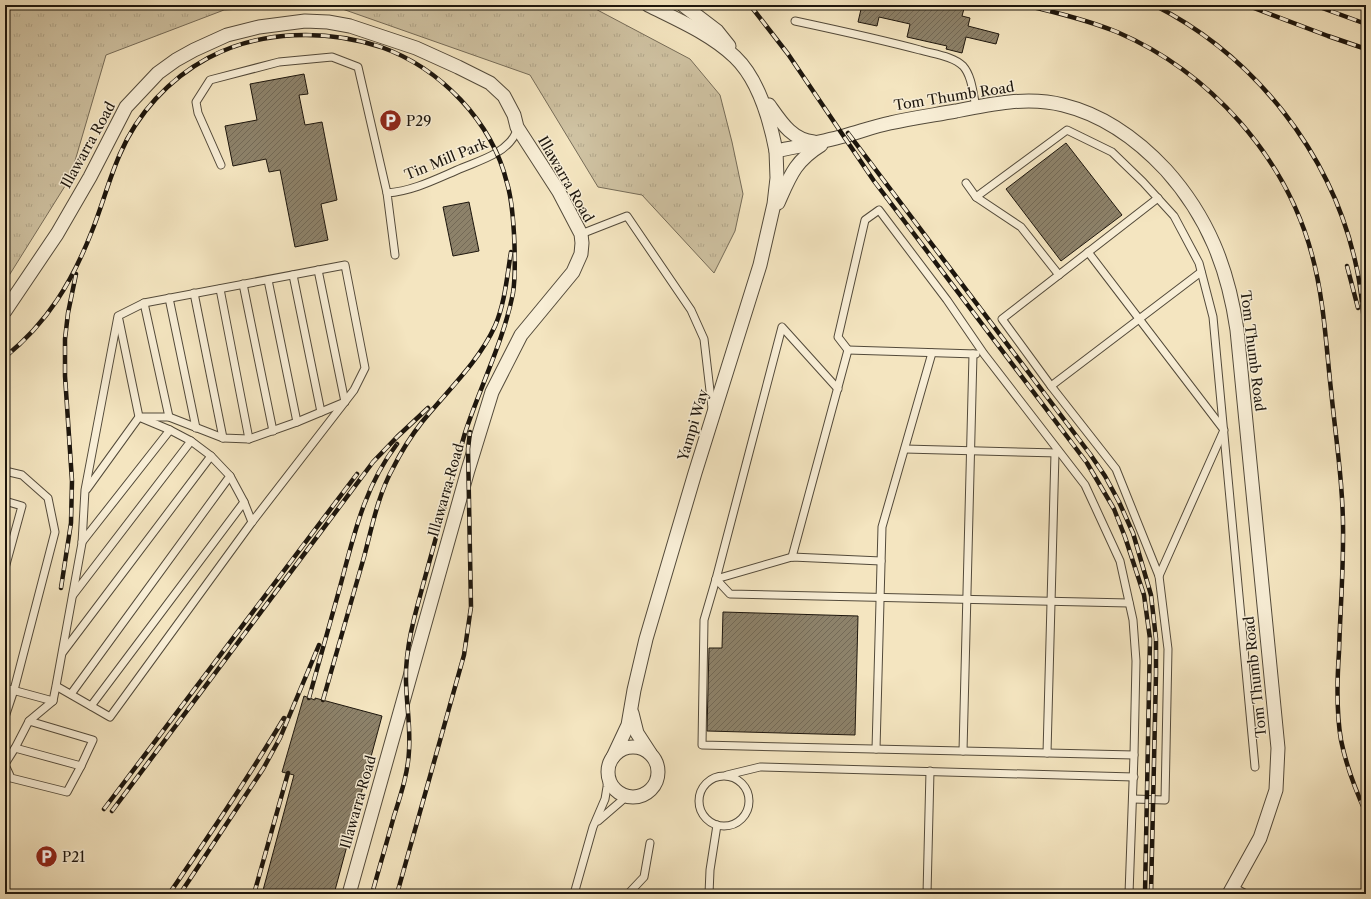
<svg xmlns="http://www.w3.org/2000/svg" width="1371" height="899" viewBox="0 0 1371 899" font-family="'Libre Caslon Text',serif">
	<defs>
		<pattern id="grass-tufts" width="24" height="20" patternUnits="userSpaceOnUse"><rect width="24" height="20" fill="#cfc2a2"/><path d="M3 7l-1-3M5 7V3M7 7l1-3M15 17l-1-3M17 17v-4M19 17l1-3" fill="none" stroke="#b1a68a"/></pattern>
		<pattern id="building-hatch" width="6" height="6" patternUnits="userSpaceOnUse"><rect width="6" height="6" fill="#8d826a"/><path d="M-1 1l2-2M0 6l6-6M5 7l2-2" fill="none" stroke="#736956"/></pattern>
	</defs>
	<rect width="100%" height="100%" fill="#f4e5c0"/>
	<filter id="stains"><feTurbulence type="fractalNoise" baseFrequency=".005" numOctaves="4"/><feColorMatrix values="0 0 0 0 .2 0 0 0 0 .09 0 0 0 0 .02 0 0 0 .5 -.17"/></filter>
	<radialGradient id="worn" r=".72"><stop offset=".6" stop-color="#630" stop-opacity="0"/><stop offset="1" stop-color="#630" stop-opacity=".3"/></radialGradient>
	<!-- grass -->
	<g fill="url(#grass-tufts)" stroke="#766c58">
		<polygon points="5,5 311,5 224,10 106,55 70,178 5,282"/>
		<polygon points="331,5 588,5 690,59 720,95 732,142 743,194 735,231 714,273 642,195 598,187 530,75"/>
	</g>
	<!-- building -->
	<g fill="url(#building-hatch)" stroke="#1d160d">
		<polygon points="862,5 965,5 962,16 970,18 968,26 999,34 996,44 966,37 962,53 946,49 947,46 907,37 910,24 879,17 877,26 858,22"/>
		<polygon points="304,74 308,94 299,95 305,125 322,122 337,200 321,204 328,240 295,247 280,170 269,172 266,159 233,166 225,126 257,120 250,84"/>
		<polygon points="1066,143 1122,215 1061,261 1006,189"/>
		<polygon points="469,202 479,251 453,256 443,207"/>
		<polygon points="723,612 858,616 855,735 707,731 709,648 722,648"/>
		<polygon points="304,696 315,700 315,698 382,716 334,894 262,894 294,775 282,772"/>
	</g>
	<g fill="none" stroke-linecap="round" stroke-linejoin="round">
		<defs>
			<g id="lane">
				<path d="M795 21C837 30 879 39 920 50 933 54 953 56 963 66 972 76 973 94 976 107"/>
				<polyline points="221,165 198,113 196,102 210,80 279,62 332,57 358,67 387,193"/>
				<polyline points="966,183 976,197 1021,227 1059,275"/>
				<polyline points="976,197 1067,130 1112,152 1143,182 1174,216 1199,263 1213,317 1255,767"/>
				<polyline points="581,234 627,216 691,310 704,339 712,408"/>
				<polyline points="1088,252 1224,430 1159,576"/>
				<path d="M395 255 387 193C414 191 438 178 462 168 474 163 486 159 496 153 505 148 516 138 517 128"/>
				<polyline points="293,275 321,412"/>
				<polyline points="268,280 297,422"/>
				<polyline points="243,284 273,431"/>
				<polyline points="220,289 249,439"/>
				<polyline points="194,293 223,438"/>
				<polyline points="169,298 196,428"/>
				<polyline points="144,303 169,417"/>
				<polyline points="119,320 139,417 169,417 223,438 249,439 297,422 345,402 318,270"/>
				<polyline points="848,350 838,337 865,220 879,210 947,300 984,354 1085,485 1120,561 1133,620 1136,661 1134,755 1129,894"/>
				<polyline points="848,350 976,354"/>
				<polyline points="1051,386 1201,272"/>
				<polyline points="838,389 782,327 716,579 704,620 702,745 1134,755"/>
				<polyline points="905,449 1059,453"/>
				<polyline points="5,471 22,475 48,498 55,532 14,690 5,717"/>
				<polyline points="5,501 22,506 5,568"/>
				<polyline points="244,502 252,522"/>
				<polyline points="82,542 170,430 139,417 87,489"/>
				<polyline points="792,557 848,350"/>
				<polyline points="716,579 730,594 1129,603"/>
				<polyline points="716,579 792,557 881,561"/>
				<polyline points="73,595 191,441 170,430"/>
				<polyline points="63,652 211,456 191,441"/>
				<polyline points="5,688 53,701"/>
				<polyline points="71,694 230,476 211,456"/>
				<polyline points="91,706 244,502 230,476"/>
				<polyline points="29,721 53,701 56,686 82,543 85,490 118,316 144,303 345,265 365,368 354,390 252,522 110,717 56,686"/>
				<polyline points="15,748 29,721 93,740 81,766"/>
				<polyline points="876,749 882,527 932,353"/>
				<polyline points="963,751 973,354"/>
				<polyline points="1047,753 1055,453"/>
				<polyline points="5,764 15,748 81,766 67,792 11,778 5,765"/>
				<polyline points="727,775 760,767 1134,777"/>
				<circle cx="724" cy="801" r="25"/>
				<polyline points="1133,799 1165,800 1168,649 1159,576 1116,469 1051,386 1002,319 1158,198"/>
				<polyline points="598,821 627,796"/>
				<polyline points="1233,887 1246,894"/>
				<polyline points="574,894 593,827 605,799 607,787 608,772"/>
				<polyline points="628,894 644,877 650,843"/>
				<polyline points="709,894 710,870 717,825"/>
				<polyline points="927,894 930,771"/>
			</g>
			<g id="street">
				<path d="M648 5C678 20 711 34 735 57 759 80 770 120 776 151 799 146 822 142 844 136 859 132 875 126 890 123 912 118 934 115 956 111 990 104 1028 96 1063 105 1104 115 1138 140 1166 170 1208 217 1228 268 1237 330L1278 748 1276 790 1260 838 1229 894"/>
				<polyline points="683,5 717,31 729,46"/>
				<path d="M769 105C781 122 792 140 814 142"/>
				<path d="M778 203C790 176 795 161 821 145"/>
				<polyline points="5,311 57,234 90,177 126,107 158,73 176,60 194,50 227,35 259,27 305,21 328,22 350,26 416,48 458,67 490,83 504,96 514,115 517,127 559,192 581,234 582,243 581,254 573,272 521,335 492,392 468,470 349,894"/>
				<polyline points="632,713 637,733 650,753"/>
				<circle cx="633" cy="772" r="25"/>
				<polyline points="613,757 628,725 634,690 646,639 695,473 760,265 774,204 777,178 776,151"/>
			</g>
		</defs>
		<!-- lane casing -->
		<use href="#lane" stroke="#534a3a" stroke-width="9"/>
		<!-- street casing -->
		<use href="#street" stroke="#534a3a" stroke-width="15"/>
		<!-- lane -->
		<use href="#lane" stroke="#f8eed6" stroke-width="7"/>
		<!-- street -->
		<use href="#street" stroke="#f8eed6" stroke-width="13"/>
		<defs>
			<g id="rail">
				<polyline points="750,5 788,54 874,181 1087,463 1114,509 1125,537 1144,595 1150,639 1145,894"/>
				<path d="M1024 5C1055 12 1087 20 1117 32 1210 72 1286 157 1312 255 1324 299 1326 345 1331 390 1336 440 1344 490 1343 540 1343 578 1340 615 1339 652 1337 681 1336 711 1341 740 1346 765 1355 789 1366 813"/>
				<path d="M1154 5C1255 56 1332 154 1356 265 1362 290 1363 316 1366 341"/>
				<polyline points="1246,5 1328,36 1366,49"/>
				<polyline points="1314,5 1366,24"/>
				<polyline points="848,133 1090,454 1105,476 1119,502 1133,533 1151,595 1156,639 1156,674 1151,894"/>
				<polyline points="1347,266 1358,308"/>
				<path d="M5 357C48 322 72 282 92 231 102 206 109 179 120 154 137 114 169 79 208 58 260 30 326 29 381 47 440 68 492 121 507 183 512 199 513 217 514 234 515 254 516 273 513 293 504 340 480 387 465 433 456 464 448 495 439 526 431 557 422 587 414 619 410 635 407 652 406 670 405 697 411 724 409 751 408 773 401 794 394 816 387 842 379 868 372 894"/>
				<polyline points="61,588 71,523 72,481 65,376 65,339 68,313 76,274"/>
				<path d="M309 698C319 661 330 624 340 587 354 535 364 487 397 444"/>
				<path d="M323 700C337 652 350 605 364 557 372 527 378 495 393 468 401 452 411 436 422 422 447 391 478 363 495 326 505 303 507 276 511 252"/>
				<polyline points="104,809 357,474"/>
				<polyline points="112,811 373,462 397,437 428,408"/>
				<path d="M169 894C209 836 248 778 284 718"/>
				<polyline points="180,894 263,769 280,738 319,645"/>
				<polyline points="254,894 288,773"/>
				<polyline points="397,894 464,655 471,607 468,449 470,432"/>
			</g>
		</defs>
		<!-- rail casing -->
		<use href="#rail" stroke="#1d160d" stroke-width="4.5"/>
		<!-- rail -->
		<use href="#rail" stroke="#f8eed6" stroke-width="3" stroke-dasharray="9" stroke-linecap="butt"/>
	</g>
	<!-- icons -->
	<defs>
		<symbol id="parking-disc" viewBox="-11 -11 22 22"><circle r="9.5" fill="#8f2418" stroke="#f8eed6"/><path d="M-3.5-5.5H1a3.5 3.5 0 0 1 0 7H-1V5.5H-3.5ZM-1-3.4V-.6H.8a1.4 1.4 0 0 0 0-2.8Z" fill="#fff"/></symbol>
	</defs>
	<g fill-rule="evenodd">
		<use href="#parking-disc" x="378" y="108" width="25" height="25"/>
		<use href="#parking-disc" x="34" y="844" width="25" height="25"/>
	</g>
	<g text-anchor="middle" stroke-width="3" stroke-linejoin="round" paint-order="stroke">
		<!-- street labels -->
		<g font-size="14" fill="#1d160d" stroke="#f8eed6">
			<text transform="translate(954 96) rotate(-9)" y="5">Tom Thumb Road</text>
			<text transform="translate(88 145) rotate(-61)" y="5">Illawarra Road</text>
			<text transform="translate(446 159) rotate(-22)" y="5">Tin Mill Park</text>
			<text transform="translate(566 179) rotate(60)" y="5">Illawarra Road</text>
			<text transform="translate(1253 351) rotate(83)" y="5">Tom Thumb Road</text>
			<text transform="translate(693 425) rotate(-73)" y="5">Yampi Way</text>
			<text transform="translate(446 490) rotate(-74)" y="5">Illawarra Road</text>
			<text transform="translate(1255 677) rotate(-96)" y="5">Tom Thumb Road</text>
			<text transform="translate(358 802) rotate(-74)" y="5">Illawarra Road</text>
		</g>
		<!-- poi labels -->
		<g font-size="14" fill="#1d160d" stroke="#f8eed6" text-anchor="start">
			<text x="406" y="126">P29</text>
			<text x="62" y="862">P21</text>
		</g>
	</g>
	<!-- margin -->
	<rect width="1371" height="899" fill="none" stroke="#f4e5c0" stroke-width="20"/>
	<rect x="6" y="6" width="1359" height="887" fill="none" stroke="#1d160d" stroke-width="2"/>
	<rect x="10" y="10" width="1351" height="879" fill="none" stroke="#1d160d"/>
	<rect width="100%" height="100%" filter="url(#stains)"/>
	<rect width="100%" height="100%" fill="url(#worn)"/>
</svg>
